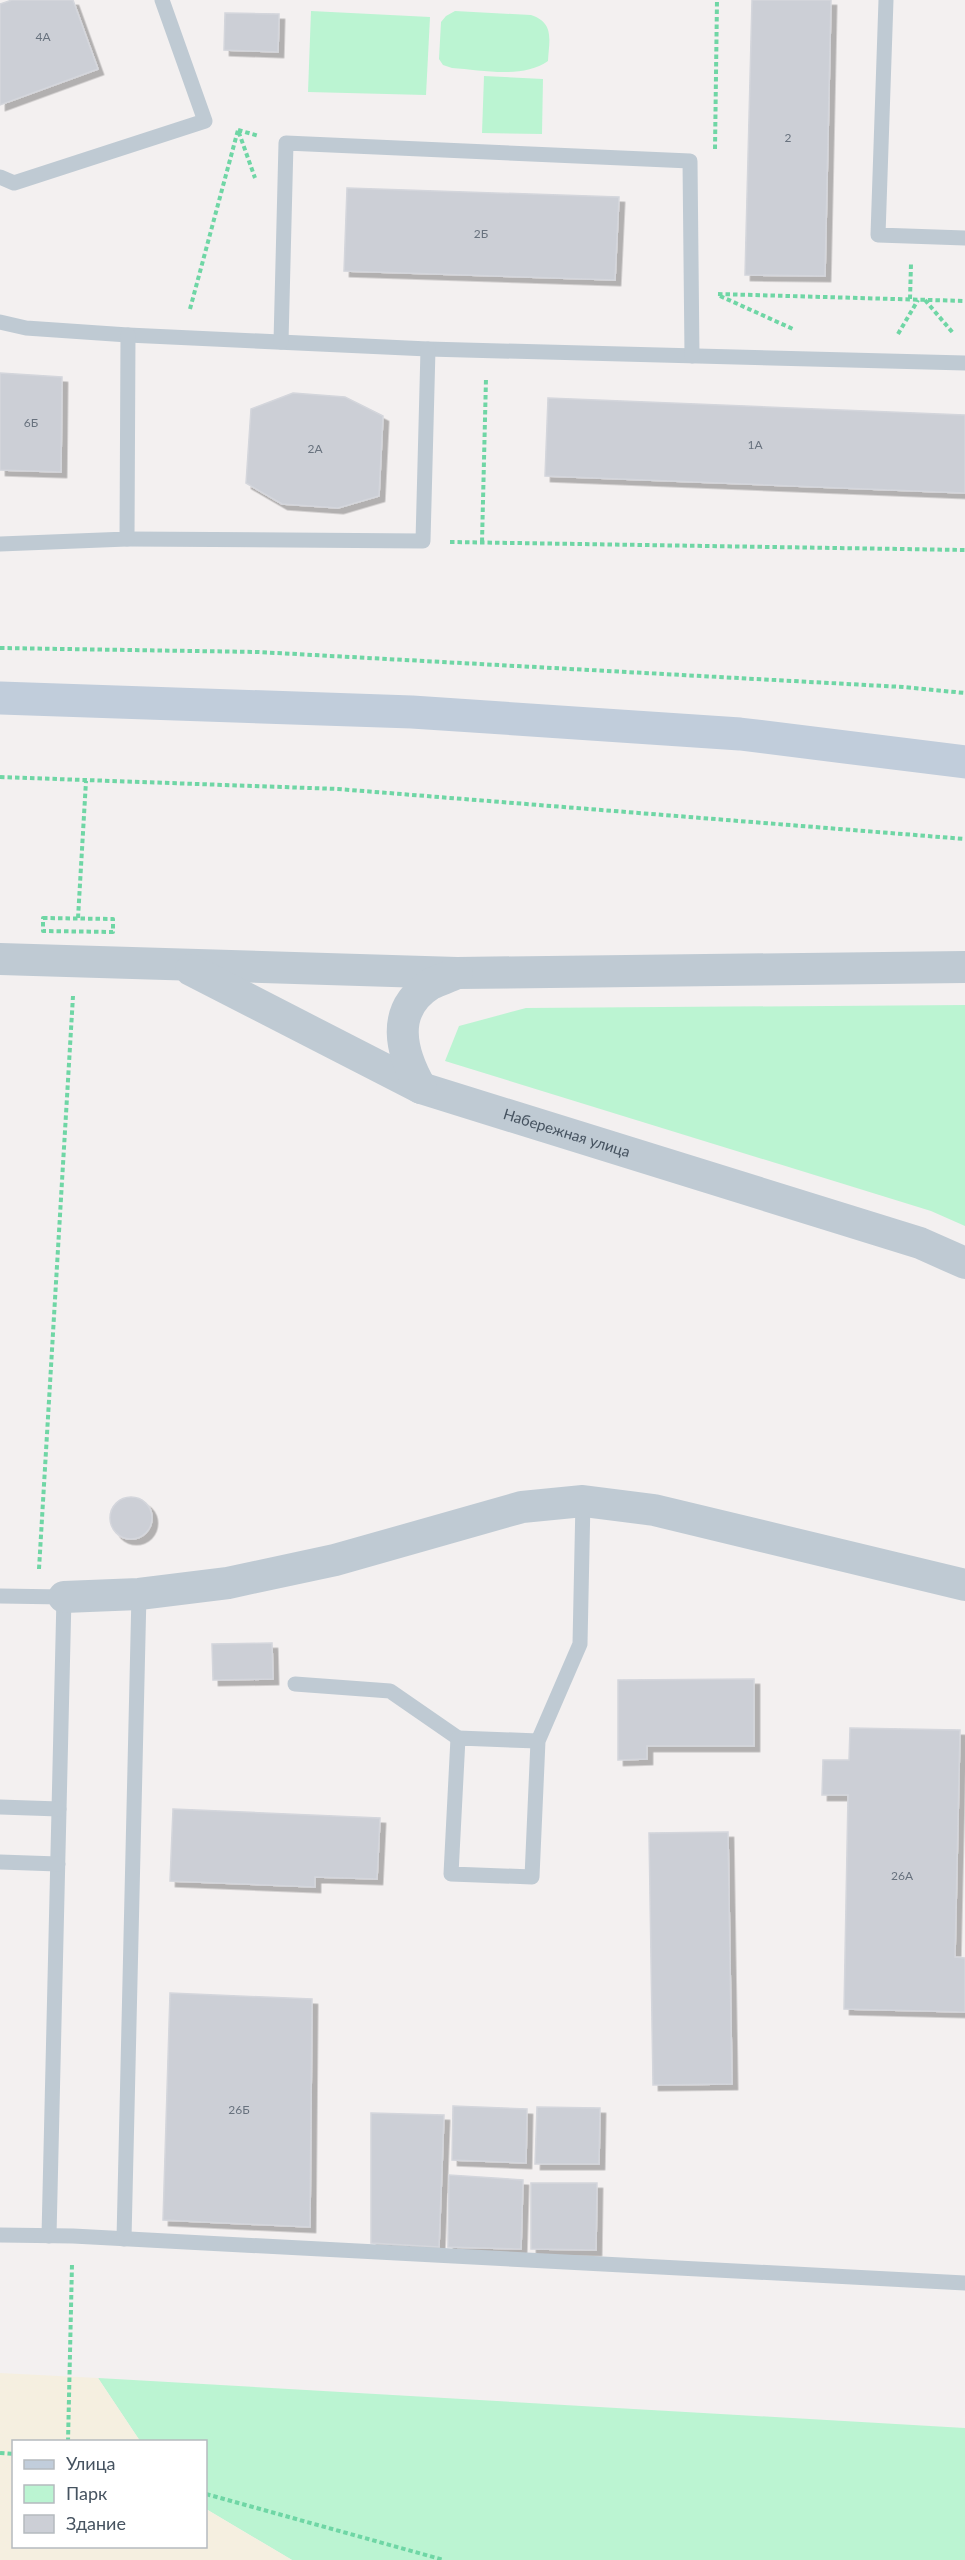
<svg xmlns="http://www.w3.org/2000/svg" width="965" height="2560" viewBox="0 0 965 2560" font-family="Lato,sans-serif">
	<defs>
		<filter id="shadow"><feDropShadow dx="5.5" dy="5.5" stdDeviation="0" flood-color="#0004"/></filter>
	</defs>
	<rect width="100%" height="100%" fill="#f3f0f0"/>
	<!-- green -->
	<g fill="#bbf4d2">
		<polygon points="311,11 430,17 426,95 308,92"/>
		<path d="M455 11 531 15C555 23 549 40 548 61 523 79 482 70 452 68L443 65 439 59 441 22 446 16Z"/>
		<polygon points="484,76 543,79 542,134 482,133"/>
		<polygon points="965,1005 965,1226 931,1211 445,1061 459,1026 526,1008"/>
		<polygon points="98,2378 965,2428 965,2560 292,2560 206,2509 206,2442 140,2441"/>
	</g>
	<!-- sand -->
	<polygon fill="#f5efe0" points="0,2373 98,2378 140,2441 14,2442 14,2546 206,2546 206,2509 292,2560 0,2560"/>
	<!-- building -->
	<g fill="#cccfd6" stroke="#d4d6dc" stroke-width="1.5" filter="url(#shadow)">
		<polygon points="12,0 73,0 98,69 0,105 0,4"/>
		<polygon points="752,0 831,0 825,276 745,275"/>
		<polygon points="225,13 279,14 278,52 224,50"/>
		<polygon points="347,188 619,197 615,280 344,271"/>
		<polygon points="0,373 62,377 61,472 0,470"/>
		<polygon points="293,393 345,397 383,416 379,496 338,508 282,504 246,483 251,409"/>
		<polygon points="548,398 965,415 965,493 545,476"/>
		<circle cx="131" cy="1518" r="21"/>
		<polygon points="272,1643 273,1679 213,1680 212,1644"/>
		<polygon points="754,1679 754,1746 647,1746 647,1759 618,1760 618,1680"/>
		<polygon points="850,1728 960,1730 955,1957 965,1958 965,2012 844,2009 848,1795 822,1795 823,1760 849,1760"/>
		<polygon points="173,1809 380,1818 377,1879 315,1877 315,1887 170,1881"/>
		<polygon points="728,1832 732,2084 653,2085 649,1833"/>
		<polygon points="170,1993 312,1999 310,2227 163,2220"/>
		<polygon points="453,2106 527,2109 526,2163 452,2160"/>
		<polygon points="537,2107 600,2108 599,2164 535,2164"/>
		<polygon points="371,2113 444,2115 439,2247 371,2243"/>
		<polygon points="449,2175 523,2180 521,2249 448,2247"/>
		<polygon points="531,2183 597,2183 596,2250 531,2249"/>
	</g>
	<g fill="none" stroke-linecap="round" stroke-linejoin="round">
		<!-- path -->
		<g stroke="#6fd6a5" stroke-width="4" stroke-dasharray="4.5 3" stroke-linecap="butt">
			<polyline points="238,130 259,136"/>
			<polyline points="715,149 717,0"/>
			<polyline points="718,294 965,301"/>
			<polyline points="720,296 793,329"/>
			<polyline points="910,299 911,264"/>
			<polyline points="925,300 953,333"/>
			<polyline points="190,309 238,130 255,178"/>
			<polyline points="898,334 918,300"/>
			<polyline points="450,542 965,550"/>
			<polyline points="482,542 486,378"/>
			<polyline points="0,648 258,652 903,687 965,693"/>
			<polyline points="0,777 338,789 965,839"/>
			<polygon points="43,918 113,919 113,932 43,931"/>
			<polyline points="78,918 86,781"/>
			<polyline points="39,1569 73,996"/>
			<polyline points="68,2442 72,2264"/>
			<polyline points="0,2453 14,2454"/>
			<polyline points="206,2494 444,2560"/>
		</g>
		<!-- lane -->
		<g stroke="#bfcad3" stroke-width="15">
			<polyline points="886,0 878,235 965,238"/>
			<polyline points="0,177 14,183 205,121 162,0"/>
			<polyline points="0,322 26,328 128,335 428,349 965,363"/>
			<polyline points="281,342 286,143 690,161 692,356"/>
			<polyline points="127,539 423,541 428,349"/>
			<polyline points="0,544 127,539 128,335"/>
			<polyline points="0,1596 64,1597 49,2236"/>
			<polyline points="295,1684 390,1691 458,1738"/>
			<polyline points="538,1741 458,1738 451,1874 532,1877 538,1741 580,1644 583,1501"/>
			<polyline points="0,1807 59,1809"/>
			<polyline points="0,1862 58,1864"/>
			<polyline points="0,2235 73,2236 965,2283"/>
			<polyline points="124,2239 139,1594"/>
		</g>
		<!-- street -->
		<g stroke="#bfcad3" stroke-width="32">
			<polyline points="0,959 457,973 965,967"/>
			<path id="s1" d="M191 970 421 1088 920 1243 965 1263"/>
			<path d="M421 1088C401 1053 389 1010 431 984 439 980 449 977 457 973"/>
			<polyline points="64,1597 139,1594 228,1583 335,1560 522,1507 583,1501 654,1510 965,1585"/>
		</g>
		<!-- secondary -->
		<polyline stroke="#c1cddb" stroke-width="33" points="0,698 412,712 740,734 965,762"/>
	</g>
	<g text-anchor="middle" stroke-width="5" stroke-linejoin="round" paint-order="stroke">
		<!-- number labels -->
		<g font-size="12" fill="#68727e">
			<text x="43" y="41">4А</text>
			<text x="788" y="142">2</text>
			<text x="481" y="238">2Б</text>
			<text x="31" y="427">6Б</text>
			<text x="755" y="449">1А</text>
			<text x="315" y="453">2А</text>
			<text x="902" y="1880">26А</text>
			<text x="239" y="2114">26Б</text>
		</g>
		<!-- street labels -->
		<g font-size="15" fill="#465360" stroke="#fff">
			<text dy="5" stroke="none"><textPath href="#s1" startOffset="411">Набережная улица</textPath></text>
		</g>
	</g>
	<!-- legend -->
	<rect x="12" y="2440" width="195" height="108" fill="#ffffff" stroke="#b5babf" stroke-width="1.5"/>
	<rect x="24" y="2460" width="30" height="9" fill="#c1cddb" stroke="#b5babf" stroke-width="1.5"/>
	<text x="66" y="2470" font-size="18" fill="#465360">Улица</text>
	<rect x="24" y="2485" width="30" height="18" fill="#bbf4d2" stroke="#b5babf" stroke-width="1.5"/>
	<text x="66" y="2500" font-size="18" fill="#465360">Парк</text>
	<rect x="24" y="2515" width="30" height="18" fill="#cccfd6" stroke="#b5babf" stroke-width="1.5"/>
	<text x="66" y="2530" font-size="18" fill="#465360">Здание</text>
</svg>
